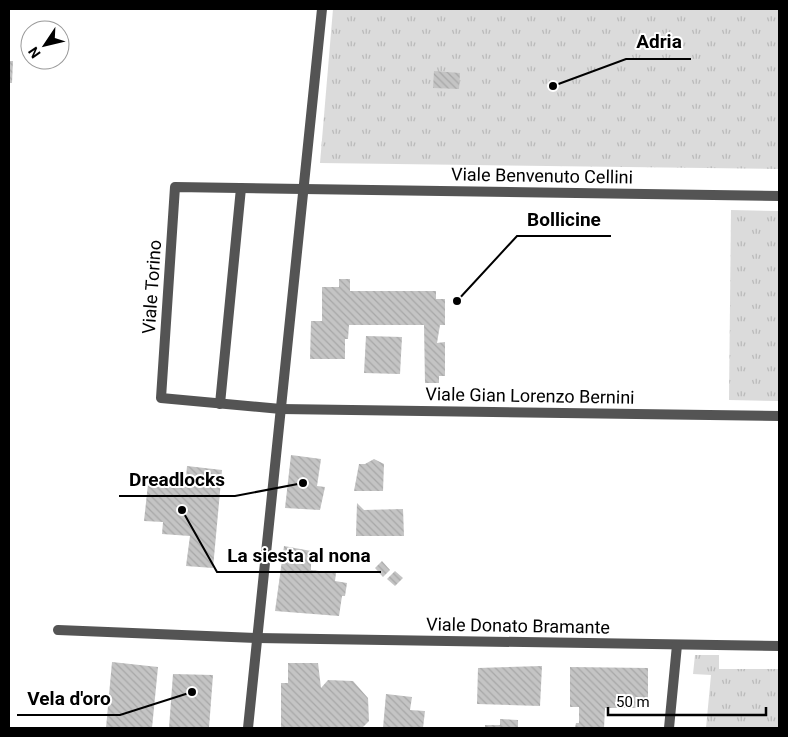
<svg xmlns="http://www.w3.org/2000/svg" width="788" height="737" viewBox="0 0 788 737" font-family="Roboto,sans-serif">
	<defs>
		<pattern id="grass-tufts" width="24" height="20" patternUnits="userSpaceOnUse" patternTransform="scale(1.25)"><rect width="24" height="20" fill="#dbdbdb"/><path d="M3 7l-1-3M5 7V3M7 7l1-3M15 17l-1-3M17 17v-4M19 17l1-3" fill="none" stroke="#bababa"/></pattern>
		<pattern id="building-back-hatch" width="6" height="6" patternUnits="userSpaceOnUse" patternTransform="scale(1.25)"><rect width="6" height="6" fill="#c4c4c4"/><path d="M-1 5l2 2M0 0l6 6M5-1l2 2" fill="none" stroke="#a7a7a7"/></pattern>
	</defs>
	<rect width="100%" height="100%" fill="#fff"/>
	<!-- grass -->
	<g fill="url(#grass-tufts)">
		<polygon points="333,9 779,9 779,169 320,163"/>
		<polygon points="731,210 779,211 779,401 729,400"/>
		<polygon points="695,655 719,655 719,669 779,669 779,728 706,728 711,675 693,674"/>
	</g>
	<!-- building -->
	<g fill="url(#building-back-hatch)">
		<polygon points="9,61 13,61 12,83 9,83"/>
		<polygon points="434,71 460,73 459,89 433,88"/>
		<polygon points="339,279 350,279 350,291 436,291 436,299 445,299 445,325 440,325 437,343 445,342 445,376 439,376 439,383 425,383 424,325 349,325 348,339 345,339 345,359 310,359 311,321 322,321 322,287 339,287"/>
		<polygon points="366,336 402,337 400,374 364,373"/>
		<polygon points="291,455 321,459 317,486 325,487 320,510 285,508"/>
		<polygon points="374,459 384,464 383,491 354,491 359,464 365,464"/>
		<polygon points="187,466 222,470 213,568 186,566 190,536 162,534 163,522 144,521 148,484 167,486 168,476 186,478"/>
		<polygon points="357,503 364,510 403,509 404,536 356,536"/>
		<polygon points="284,546 311,551 311,570 336,573 335,581 347,583 345,596 342,596 339,616 275,611"/>
		<polygon points="382,561 390,570 383,577 375,568"/>
		<polygon points="395,571 403,578 395,586 387,579"/>
		<polygon points="112,662 158,667 152,728 106,728"/>
		<polygon points="288,663 318,663 321,688 328,680 353,681 368,698 369,721 362,728 281,728 281,683 288,683"/>
		<polygon points="542,666 540,706 477,704 478,668"/>
		<polygon points="570,667 648,668 648,708 605,708 604,728 575,728 576,723 579,723 579,707 570,707"/>
		<polygon points="173,674 213,675 209,728 169,728"/>
		<polygon points="386,694 412,697 410,710 425,711 423,728 383,728"/>
		<polygon points="500,719 518,720 518,728 485,728 485,725 500,725"/>
	</g>
	<g fill="none" stroke-linecap="round" stroke-linejoin="round">
		<!-- service -->
		<g stroke="#545454" stroke-width="10">
			<polyline points="220,404 241,188"/>
			<polyline points="281,409 161,398 175,187 303,189"/>
			<polyline points="58,630 257,638"/>
		</g>
		<!-- minor -->
		<g stroke="#545454" stroke-width="10">
			<polyline points="303,189 779,196"/>
			<polyline points="281,409 779,416"/>
			<polyline points="257,638 779,646"/>
			<polyline points="669,728 677,645"/>
		</g>
		<!-- tertiary -->
		<polyline stroke="#545454" stroke-width="10" points="248,728 322,9"/>
	</g>
	<g text-anchor="middle" stroke-width="4" stroke-linejoin="round" paint-order="stroke">
		<!-- street labels -->
		<g font-size="18" fill="#000" stroke="#fff">
			<text transform="translate(542 176) rotate(1)" y="6">Viale Benvenuto Cellini</text>
			<text transform="translate(152 287) rotate(-86)" y="6">Viale Torino</text>
			<text transform="translate(530 396) rotate(1)" y="6">Viale Gian Lorenzo Bernini</text>
			<text transform="translate(518 626) rotate(1)" y="6">Viale Donato Bramante</text>
		</g>
	</g>
	<!-- callouts -->
	<path fill="none" stroke="#000" stroke-width="2" d="M553 86L626 59H691M457 301L517 236H611M303 483L235 496H119M182 510L217 572H381M192 692L120 715H17"/>
	<g fill="#000" stroke="#fff" stroke-width="2">
		<circle cx="553" cy="86" r="5"/>
		<circle cx="457" cy="301" r="5"/>
		<circle cx="303" cy="483" r="5"/>
		<circle cx="182" cy="510" r="5"/>
		<circle cx="192" cy="692" r="5"/>
	</g>
	<g font-size="19" text-anchor="middle" font-weight="bold" fill="#000" stroke="#fff" stroke-width="4" stroke-linejoin="round" paint-order="stroke">
		<text x="659" y="48">Adria</text>
		<text x="564" y="226">Bollicine</text>
		<text x="177" y="486">Dreadlocks</text>
		<text x="299" y="562">La siesta al nona</text>
		<text x="69" y="705">Vela d'oro</text>
	</g>
	<!-- border -->
	<rect width="788" height="737" fill="none" stroke="#000000" stroke-width="20"/>
	<!-- north arrow -->
	<g transform="translate(45 45) rotate(235)"><circle r="24" fill="#ffffff" stroke="#999999"/>
	<path d="M0-4L9 19L0 12L-9 19Z" fill="#000000"/>
	<text y="-8" font-size="14" font-weight="bold" text-anchor="middle" fill="#000000">N</text>
	</g>
	<!-- scale -->
	<path d="M608 707v8h158v-8" fill="none" stroke="#000000" stroke-width="2.5"/>
	<text x="616" y="707" font-size="15" fill="#000000" stroke="#ffffff" stroke-width="4" paint-order="stroke">50 m</text>
</svg>
